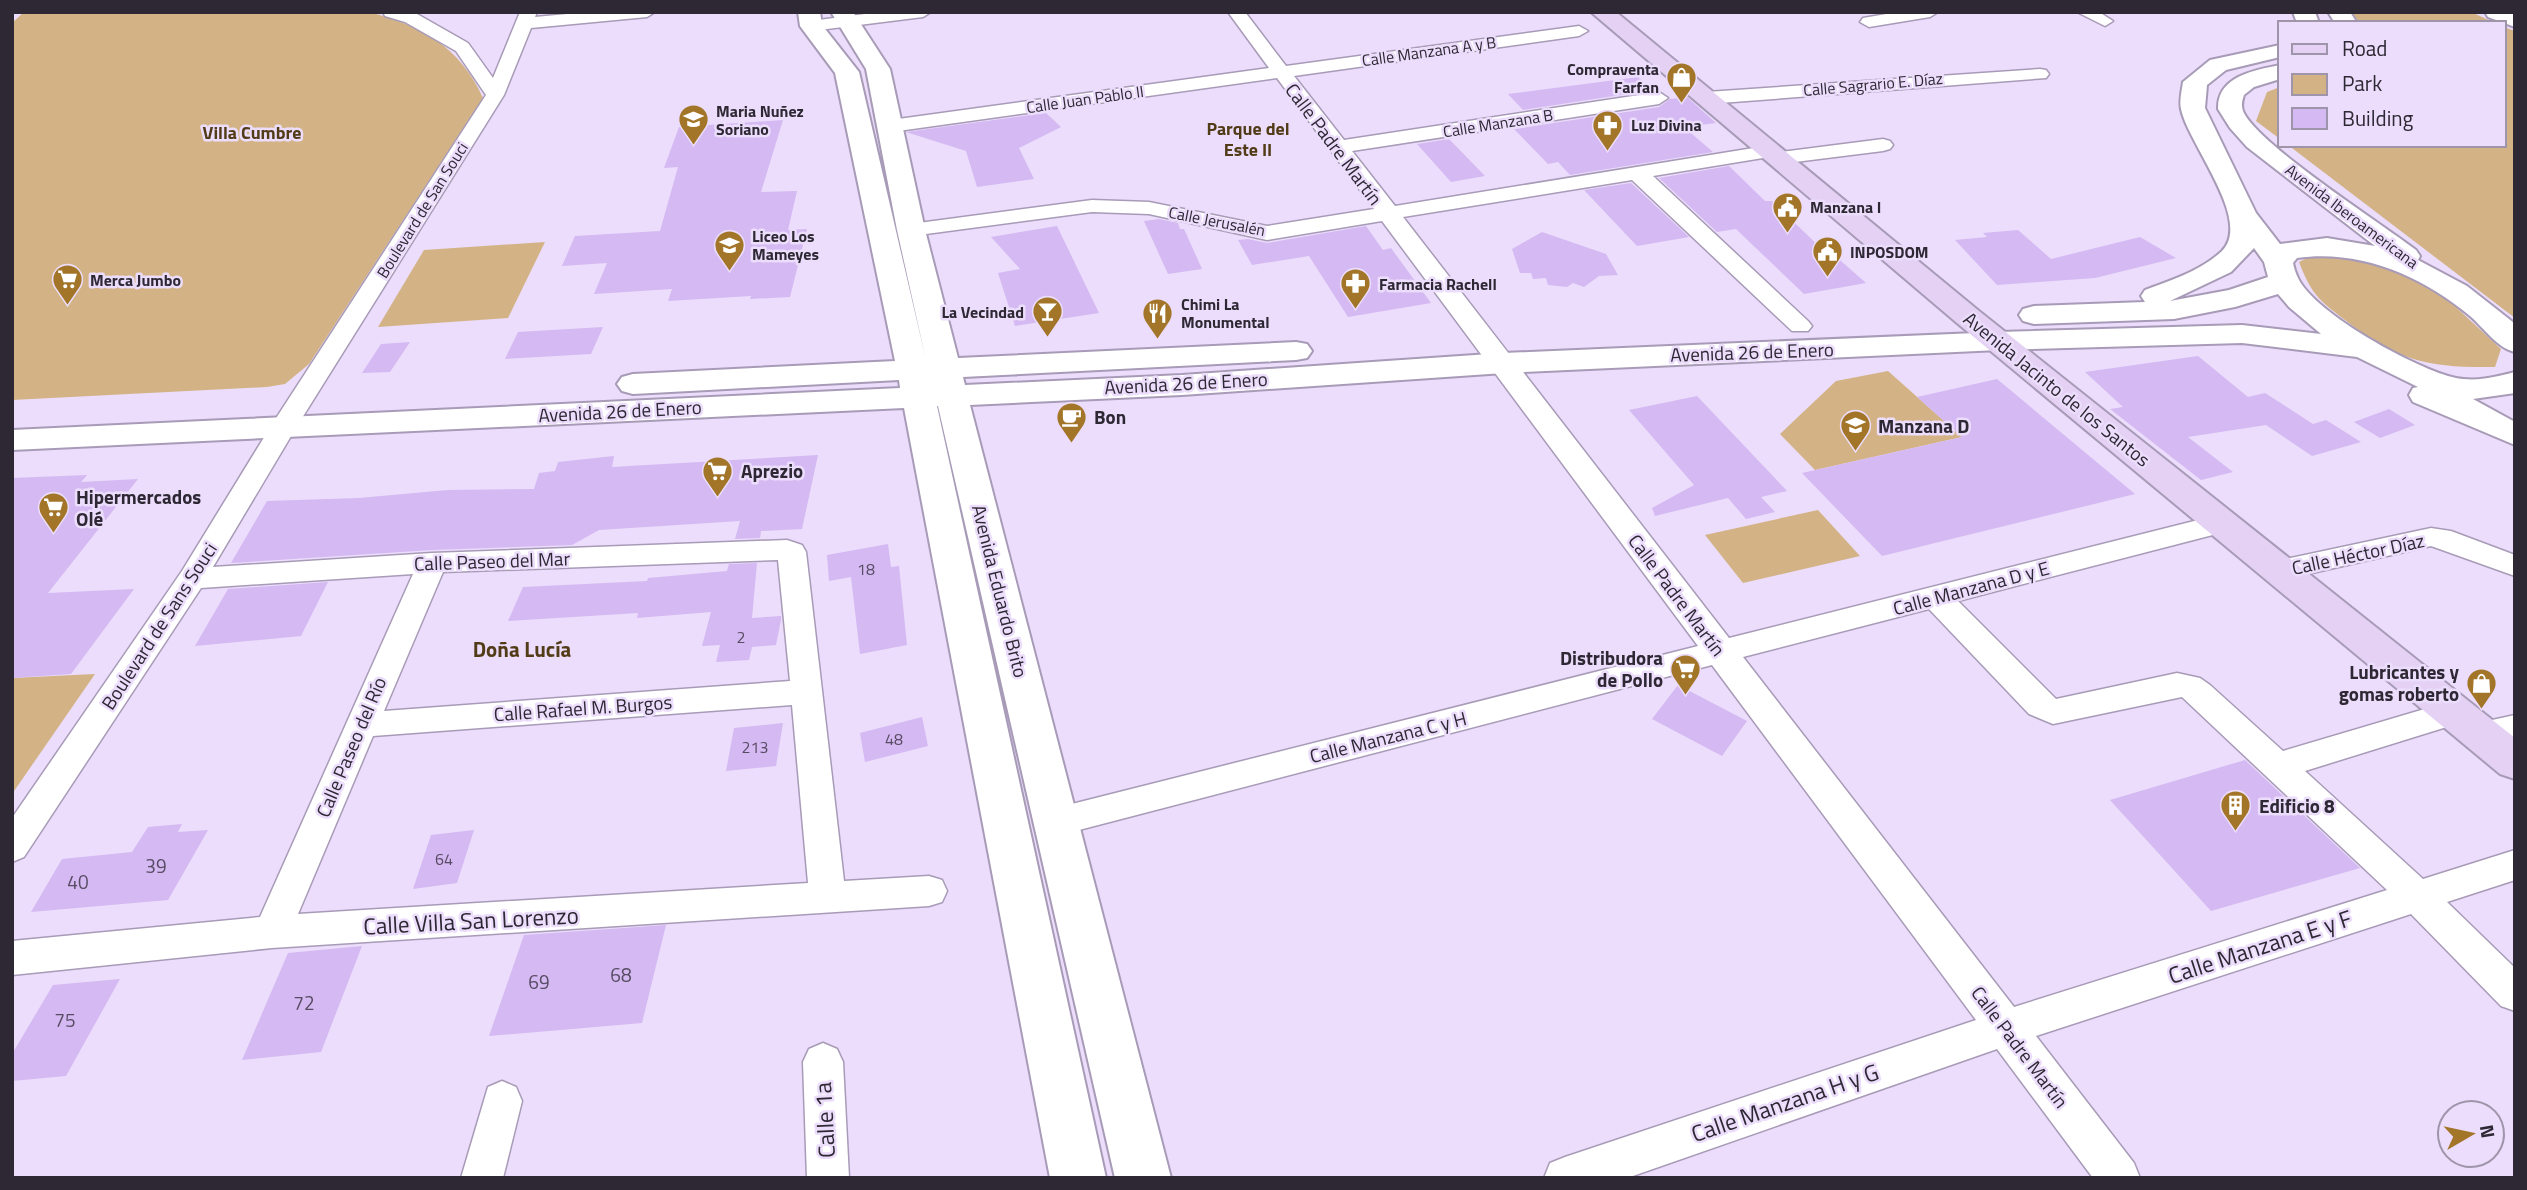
<svg xmlns="http://www.w3.org/2000/svg" width="2527" height="1190" viewBox="0 0 2527 1190" font-family="'Titillium Web',sans-serif">
	<rect width="100%" height="100%" fill="#ebddfb"/>
	<!-- green -->
	<g fill="#d3b385">
		<path d="M24 12H368C421 25 460 47 483 98L309 364 285 384 267 387 12 400V23Z"/>
		<polygon points="2351,12 2471,12 2495,23 2360,23"/>
		<polygon points="2504,27 2515,31 2515,318 2288,145 2504,145"/>
		<polygon points="2280,87 2280,139 2256,121 2267,92"/>
		<polygon points="545,242 508,318 378,327 424,250"/>
		<path d="M2358 255 2418 281 2444 296 2501 349 2495 367C2432 368 2399 362 2349 323 2320 301 2312 296 2299 262L2311 256Z"/>
		<polygon points="1888,371 1962,437 1815,470 1780,434 1836,381"/>
		<polygon points="1818,510 1860,556 1743,583 1705,535"/>
		<polygon points="95,674 12,794 12,678"/>
	</g>
	<!-- building -->
	<g fill="#d5b9f2">
		<polygon points="1638,77 1653,90 1523,110 1508,94"/>
		<polygon points="1687,97 1716,123 1684,127 1713,152 1570,175 1558,162 1548,164 1514,129 1659,107 1670,99"/>
		<polygon points="1046,113 1061,127 1019,148 1034,179 977,187 966,151 906,132"/>
		<polygon points="783,120 761,192 797,191 788,230 807,229 790,297 750,299 751,296 668,301 672,289 594,294 607,263 562,266 575,236 660,231 678,167 664,168 679,127"/>
		<polygon points="1449,139 1485,176 1451,182 1417,144"/>
		<polygon points="1729,166 1765,201 1772,201 1828,255 1833,254 1866,283 1804,294 1736,229 1717,232 1659,178"/>
		<polygon points="1631,183 1689,237 1637,246 1584,190"/>
		<polygon points="1159,219 1178,223 1180,229 1184,229 1202,269 1168,274 1144,221"/>
		<polygon points="1057,226 1099,313 1015,326 998,273 1020,269 991,237"/>
		<polygon points="1366,226 1383,250 1391,248 1431,303 1348,317 1309,256 1252,265 1238,240 1248,239 1267,243"/>
		<polygon points="2018,230 2051,259 2140,237 2176,258 2095,278 1997,285 1955,240 1987,237 1983,233"/>
		<polygon points="1542,232 1606,254 1618,275 1599,276 1584,287 1573,283 1567,287 1548,285 1546,278 1533,279 1531,273 1520,273 1512,249"/>
		<polygon points="603,327 591,354 505,359 518,332"/>
		<polygon points="410,342 390,372 362,373 381,344"/>
		<polygon points="2198,356 2248,397 2265,393 2313,424 2326,420 2361,442 2312,456 2266,425 2188,437 2233,472 2201,480 2110,409 2123,407 2085,372"/>
		<polygon points="1997,379 2135,494 1882,556 1802,473 1962,437 1917,397"/>
		<polygon points="1697,396 1787,491 1761,497 1775,512 1746,519 1728,498 1655,516 1652,508 1694,485 1629,410"/>
		<polygon points="2389,409 2415,425 2380,438 2354,422"/>
		<polygon points="818,455 802,529 761,531 760,538 735,539 740,521 599,530 572,545 432,550 231,563 267,501 359,498 448,490 534,489 539,473 555,471 558,462 614,456 612,467"/>
		<polygon points="87,475 81,482 138,479 48,593 134,589 71,674 12,678 12,478"/>
		<polygon points="888,544 891,567 899,566 907,645 860,654 851,577 829,581 827,555"/>
		<polygon points="757,563 752,618 781,616 781,620 776,645 752,647 749,660 716,662 720,645 702,646 711,612 637,618 638,613 508,621 523,587 647,581 648,578 727,571 729,564"/>
		<polygon points="328,582 301,636 195,646 228,589"/>
		<polygon points="1678,685 1747,721 1722,756 1652,719"/>
		<polygon points="922,717 928,746 865,762 860,733"/>
		<polygon points="783,723 776,766 726,771 734,728"/>
		<polygon points="2245,760 2360,868 2211,911 2110,800"/>
		<polygon points="182,824 178,832 208,830 168,900 31,912 62,859 132,852 148,827"/>
		<polygon points="474,830 457,883 413,889 431,835"/>
		<polygon points="666,925 642,1023 489,1036 524,935"/>
		<polygon points="362,946 321,1052 242,1060 288,953"/>
		<polygon points="120,979 66,1076 12,1081 12,1054 53,985"/>
	</g>
	<g fill="none" stroke-linecap="round" stroke-linejoin="round">
		<defs>
			<g id="minor">
				<path d="M383 12 417 14 468 43 493 78 520 12H537L535 17 589 12H655L647 17 531 28 504 95 297 426 213 567 432 553 787 540 802 545 806 552 844 881 929 876 942 880 947 891 942 902 929 906 272 948 12 975V941L260 917 413 574 201 588 24 857 12 862V818L182 571 271 426 486 95 456 51 405 22 385 16ZM778 560 790 681 384 711 443 572ZM792 705 808 883 298 914 373 736Z"/>
				<polygon points="880,12 931,12 923,17 811,31 802,26 811,21"/>
				<path d="M1228 12H1245L1286 66 1579 26 1588 31 1579 36 1294 76 1344 140 1659 92 1668 98 1659 104 1352 151 1395 206 1772 145 1779 147 1781 152 1883 139 1890 141 1893 145 1890 149 1883 151 1779 164 1772 162 1769 157 1653 176 1808 321 1812 326 1808 331H1792L1632 180 1403 217 1729 638 2222 514 2232 516 2236 523 2232 530 1958 601 2056 699 2177 673 2200 678 2210 685 2283 751 2455 700 2466 703 2471 712 2466 721 2305 771 2423 879 2515 850V880L2447 902 2515 968V1011L2501 1006 2411 914 2036 1036 2134 1163 2140 1178H2093L1997 1049 1627 1178H1544L1550 1163 1565 1157 1976 1020 1712 665 1056 836 1044 832 1039 822 1044 812 1056 808 1698 646 1382 221 1267 240 1149 214 1092 212 911 236 903 235 900 230 903 225 911 224 1092 200 1149 202 1267 226 1374 209 1277 78 891 132 881 126 891 120 1269 68ZM1929 609 2029 714 2053 724 2182 697 2387 890 2014 1007 1743 657Z"/>
				<polygon points="1898,12 1938,12 1930,17 1869,27 1860,22 1863,18"/>
				<polygon points="2077,12 2099,12 2113,21 2105,26"/>
				<polygon points="2040,69 2046,70 2049,74 2046,78 1707,104 1698,98 1707,92"/>
				<polygon points="2431,528 2451,531 2515,555 2515,576 2431,546 2281,580 2271,577 2266,570 2271,563 2281,560"/>
				<polygon points="2515,715 2515,740 2481,747 2469,743 2465,734 2469,725"/>
				<polygon points="823,1043 837,1049 843,1062 849,1178 807,1178 803,1062 809,1049"/>
				<polygon points="502,1081 516,1087 522,1101 503,1178 461,1178 488,1087"/>
			</g>
			<g id="tertiary">
				<path d="M798 12H820L822 25 859 72 926 360 897 230 866 69 831 12H853L890 69 925 230 958 358 1296 342 1307 344 1312 351 1307 358 1296 360 963 377 965 385 1182 375 1504 353 1999 332 2242 325 2321 334 2289 307 2278 294 2235 307 2174 319 2034 324 2023 321 2019 315 2023 309 2034 306 2145 302 2141 296 2145 290C2171 280 2201 271 2222 251 2253 220 2188 144 2181 109 2179 101 2182 90 2183 82L2210 60 2280 45V57L2226 70 2207 85 2205 108 2256 213 2280 244 2327 238 2375 246 2247 147 2230 128 2218 109C2217 76 2255 70 2280 65V79L2254 87 2244 95C2242 101 2241 105 2243 111 2257 144 2382 224 2416 250L2420 256 2418 260 2467 286 2509 319 2515 324V352C2497 348 2484 328 2470 316 2422 276 2360 249 2297 258L2293 263C2294 268 2296 274 2298 278 2315 314 2418 370 2456 378 2477 382 2495 377 2515 372V393L2473 399 2515 422V445L2413 402 2409 395 2413 388 2418 387 2357 357 2242 343 1999 350 1504 373 1182 395 970 405 1171 1178H1115L938 406H937L1106 1178H1050L904 408 12 450V430L900 388 899 380 633 394 622 391 617 384 622 377 633 374 895 361 835 73 800 26ZM2254 248 2264 262 2268 277 2229 290 2170 301 2231 272Z"/>
				<polygon points="2293,12 2315,12 2319,23 2297,23"/>
				<polygon points="2328,12 2350,12 2357,23 2335,23"/>
				<polygon points="2485,12 2515,12 2515,27 2488,17"/>
			</g>
			<polygon id="secondary" points="1591,12 1616,12 1979,311 2515,738 2515,779 2500,774 1957,323"/>
		</defs>
		<!-- minor casing -->
		<use href="#minor" stroke="#a89bb7" stroke-width="3"/>
		<!-- tertiary casing -->
		<use href="#tertiary" stroke="#a89bb7" stroke-width="4"/>
		<!-- secondary casing -->
		<use href="#secondary" stroke="#a89bb7" stroke-width="4"/>
		<!-- minor -->
		<use href="#minor" fill="#fff" fill-rule="evenodd"/>
		<!-- tertiary -->
		<use href="#tertiary" fill="#fff" fill-rule="evenodd"/>
		<!-- secondary -->
		<use href="#secondary" fill="#e4d1f4" fill-rule="evenodd"/>
	</g>
	<!-- icons -->
	<defs>
		<symbol id="shop-pin" viewBox="-11 -11 22 30"><path d="M0 17L-7.5 6A9.5 9.5 0 1 1 7.5 6Z" fill="#a37528" stroke="#ebddfb"/><path d="M-5-2.5h2.3a2.7 3.5 0 0 1 5.4 0H5L5.5 6h-11ZM-1.5-2.5h3a1.5 2.3 0 0 0-3 0Z" fill="#fff"/></symbol>
		<symbol id="school-pin" viewBox="-11 -11 22 30"><path d="M0 17L-7.5 6A9.5 9.5 0 1 1 7.5 6Z" fill="#a37528" stroke="#ebddfb"/><path d="M0-5L7-2L0 1L-7-2ZM-4 1L0 2.5L4 1V4Q0 6-4 4Z" fill="#fff"/></symbol>
		<symbol id="pharmacy-pin" viewBox="-11 -11 22 30"><path d="M0 17L-7.5 6A9.5 9.5 0 1 1 7.5 6Z" fill="#a37528" stroke="#ebddfb"/><path d="M-2-6h4v4h4v4h-4v4h-4v-4h-4v-4h4Z" fill="#fff"/></symbol>
		<symbol id="civic-pin" viewBox="-11 -11 22 30"><path d="M0 17L-7.5 6A9.5 9.5 0 1 1 7.5 6Z" fill="#a37528" stroke="#ebddfb"/><path d="M-.6-6.5H3V-4.5H.6V-3L4-1V1h2V6H-6V1h2V-1L-.6-3ZM-1.2 2.5V6h2.4V2.5Z" fill="#fff"/></symbol>
		<symbol id="supermarket-pin" viewBox="-11 -11 22 30"><path d="M0 17L-7.5 6A9.5 9.5 0 1 1 7.5 6Z" fill="#a37528" stroke="#ebddfb"/><path d="M-6-5.5h2.5l.6 2H6L4.5 2H-2.5L-4.4-4H-6ZM-1.5 3.2a1.3 1.3 0 1 0 .1 0ZM3 3.2a1.3 1.3 0 1 0 .1 0Z" fill="#fff"/></symbol>
		<symbol id="bar-pin" viewBox="-11 -11 22 30"><path d="M0 17L-7.5 6A9.5 9.5 0 1 1 7.5 6Z" fill="#a37528" stroke="#ebddfb"/><path d="M-6-5H6L.8 .8V4.5H3.5V6h-7V4.5H-.8V.8Z" fill="#fff"/></symbol>
		<symbol id="restaurant-pin" viewBox="-11 -11 22 30"><path d="M0 17L-7.5 6A9.5 9.5 0 1 1 7.5 6Z" fill="#a37528" stroke="#ebddfb"/><path d="M-5-6h1v4h1v-4h1v4h1v-4h1v5L-1.5 .5V6h-2V.5L-5-1ZM5-6V6H3V1.5H1.5Q1.5-4 5-6Z" fill="#fff"/></symbol>
		<symbol id="cafe-pin" viewBox="-11 -11 22 30"><path d="M0 17L-7.5 6A9.5 9.5 0 1 1 7.5 6Z" fill="#a37528" stroke="#ebddfb"/><path d="M-5.5-4.5H6V0H3Q3 3.5 0 3.5H-2.5Q-5.5 3.5-5.5 0ZM3-3.2v2h1.7v-2ZM-6 4.5H4V6H-6Z" fill="#fff"/></symbol>
		<symbol id="building-pin" viewBox="-11 -11 22 30"><path d="M0 17L-7.5 6A9.5 9.5 0 1 1 7.5 6Z" fill="#a37528" stroke="#ebddfb"/><path d="M-4-6H4V6H1V3H-1V6H-4ZM-2.5-4.3h1.7v1.8h-1.7ZM.8-4.3h1.7v1.8H.8ZM-2.5-1h1.7V.8h-1.7ZM.8-1h1.7V.8H.8Z" fill="#fff"/></symbol>
	</defs>
	<g fill-rule="evenodd">
		<use href="#shop-pin" x="1664" y="60" width="35" height="47"/>
		<use href="#school-pin" x="676" y="102" width="35" height="47"/>
		<use href="#pharmacy-pin" x="1590" y="108" width="35" height="47"/>
		<use href="#civic-pin" x="1770" y="190" width="35" height="47"/>
		<use href="#school-pin" x="712" y="228" width="35" height="47"/>
		<use href="#civic-pin" x="1810" y="234" width="35" height="47"/>
		<use href="#supermarket-pin" x="50" y="262" width="35" height="47"/>
		<use href="#pharmacy-pin" x="1338" y="266" width="35" height="47"/>
		<use href="#bar-pin" x="1030" y="294" width="35" height="47"/>
		<use href="#restaurant-pin" x="1140" y="296" width="35" height="47"/>
		<use href="#cafe-pin" x="1054" y="400" width="35" height="47"/>
		<use href="#school-pin" x="1838" y="408" width="35" height="47"/>
		<use href="#supermarket-pin" x="700" y="454" width="35" height="47"/>
		<use href="#supermarket-pin" x="36" y="490" width="35" height="47"/>
		<use href="#supermarket-pin" x="1668" y="652" width="35" height="47"/>
		<use href="#shop-pin" x="2464" y="666" width="35" height="47"/>
		<use href="#building-pin" x="2218" y="788" width="35" height="47"/>
	</g>
	<g text-anchor="middle" stroke-width="5" stroke-linejoin="round" paint-order="stroke">
		<!-- far-street labels -->
		<g font-size="16" fill="#2d2833" stroke="#ebddfb">
			<text transform="translate(1429 51) rotate(-8)" y="6">Calle Manzana A y B</text>
			<text transform="translate(1873 84) rotate(-5)" y="6">Calle Sagrario E. Díaz</text>
			<text transform="translate(1085 99) rotate(-8)" y="6">Calle Juan Pablo II</text>
			<text transform="translate(1498 123) rotate(-9)" y="6">Calle Manzana B</text>
			<text transform="translate(422 210) rotate(-58)" y="6">Boulevard de San Souci</text>
			<text transform="translate(2352 216) rotate(37)" y="6">Avenida Iberoamericana</text>
			<text transform="translate(1217 221) rotate(11)" y="6">Calle Jerusalén</text>
		</g>
		<!-- far-poi labels -->
		<g font-size="16" font-weight="bold" fill="#2d2833" stroke="#ebddfb" text-anchor="start">
			<text x="1659" y="75" text-anchor="end">Compraventa<tspan x="1659" dy="18">Farfan</tspan></text>
			<text x="716" y="117">Maria Nuñez<tspan x="716" dy="18">Soriano</tspan></text>
			<text x="1631" y="131">Luz Divina</text>
			<text x="1810" y="213">Manzana I</text>
			<text x="752" y="242">Liceo Los<tspan x="752" dy="18">Mameyes</tspan></text>
			<text x="1850" y="258">INPOSDOM</text>
			<text x="90" y="286">Merca Jumbo</text>
			<text x="1379" y="290">Farmacia Rachell</text>
			<text x="1181" y="310">Chimi La<tspan x="1181" dy="18">Monumental</tspan></text>
			<text x="1024" y="318" text-anchor="end">La Vecindad</text>
		</g>
		<!-- number labels -->
		<g font-size="16" fill="#574c63">
			<text x="866" y="575">18</text>
			<text x="741" y="643">2</text>
			<text x="894" y="745">48</text>
			<text x="755" y="753">213</text>
			<text x="444" y="865">64</text>
		</g>
		<!-- far-neighbourhood labels -->
		<g font-size="18" font-weight="bold" fill="#523b17" stroke="#ebddfb">
			<text x="1248" y="135">Parque del<tspan x="1248" dy="21">Este II</tspan></text>
			<text x="252" y="139">Villa Cumbre</text>
		</g>
		<!-- street labels -->
		<g font-size="19" fill="#2d2833" stroke="#ebddfb">
			<text transform="translate(1334 144) rotate(53)" y="7">Calle Padre Martín</text>
			<text transform="translate(1752 352) rotate(-2)" y="7">Avenida 26 de Enero</text>
			<text transform="translate(1186 383) rotate(-3)" y="7">Avenida 26 de Enero</text>
			<text transform="translate(2057 389) rotate(39)" y="7">Avenida Jacinto de los Santos</text>
			<text transform="translate(620 411) rotate(-3)" y="7">Avenida 26 de Enero</text>
			<text transform="translate(2358 554) rotate(-12)" y="7">Calle Héctor Díaz</text>
			<text transform="translate(492 561) rotate(-2)" y="7">Calle Paseo del Mar</text>
			<text transform="translate(1971 588) rotate(-15)" y="7">Calle Manzana D y E</text>
			<text transform="translate(1000 591) rotate(76)" y="7">Avenida Eduardo Brito</text>
			<text transform="translate(1677 595) rotate(53)" y="7">Calle Padre Martín</text>
			<text transform="translate(159 626) rotate(-57)" y="7">Boulevard de Sans Souci</text>
			<text transform="translate(583 708) rotate(-4)" y="7">Calle Rafael M. Burgos</text>
			<text transform="translate(1388 737) rotate(-14)" y="7">Calle Manzana C y H</text>
			<text transform="translate(351 747) rotate(-67)" y="7">Calle Paseo del Río</text>
			<text transform="translate(2020 1047) rotate(53)" y="7">Calle Padre Martín</text>
		</g>
		<!-- poi labels -->
		<g font-size="19" font-weight="bold" fill="#2d2833" stroke="#ebddfb" text-anchor="start">
			<text x="1094" y="424">Bon</text>
			<text x="1878" y="433">Manzana D</text>
			<text x="741" y="478">Aprezio</text>
			<text x="76" y="504">Hipermercados<tspan x="76" dy="22">Olé</tspan></text>
			<text x="1663" y="665" text-anchor="end">Distribudora<tspan x="1663" dy="22">de Pollo</tspan></text>
			<text x="2459" y="679" text-anchor="end">Lubricantes y<tspan x="2459" dy="22">gomas roberto</tspan></text>
			<text x="2259" y="813">Edificio 8</text>
		</g>
		<!-- near-number labels -->
		<g font-size="19" fill="#574c63">
			<text x="156" y="873">39</text>
			<text x="78" y="889">40</text>
			<text x="621" y="982">68</text>
			<text x="539" y="989">69</text>
			<text x="304" y="1010">72</text>
			<text x="65" y="1027">75</text>
		</g>
		<!-- neighbourhood labels -->
		<g font-size="21" font-weight="bold" fill="#523b17" stroke="#ebddfb">
			<text x="522" y="657">Doña Lucía</text>
		</g>
		<!-- near-street labels -->
		<g font-size="23" fill="#2d2833" stroke="#ebddfb">
			<text transform="translate(471 921) rotate(-3)" y="8">Calle Villa San Lorenzo</text>
			<text transform="translate(2260 947) rotate(-18)" y="8">Calle Manzana E y F</text>
			<text transform="translate(1785 1103) rotate(-19)" y="8">Calle Manzana H y G</text>
			<text transform="translate(825 1120) rotate(-93)" y="8">Calle 1a</text>
		</g>
	</g>
	<!-- border -->
	<rect width="2527" height="1190" fill="none" stroke="#2d2833" stroke-width="28"/>
	<!-- legend -->
	<rect x="2278" y="21" width="228" height="126" fill="#ebddfb" stroke="#9f95ab" stroke-width="2"/>
	<rect x="2292" y="44" width="35" height="10" fill="#e4d1f4" stroke="#9f95ab" stroke-width="2"/>
	<text x="2342" y="56" font-size="21" fill="#2d2833">Road</text>
	<rect x="2292" y="74" width="35" height="21" fill="#d3b385" stroke="#9f95ab" stroke-width="2"/>
	<text x="2342" y="91" font-size="21" fill="#2d2833">Park</text>
	<rect x="2292" y="108" width="35" height="21" fill="#d5b9f2" stroke="#9f95ab" stroke-width="2"/>
	<text x="2342" y="126" font-size="21" fill="#2d2833">Building</text>
	<!-- north arrow -->
	<g transform="translate(2471 1134) rotate(81)"><circle r="33" fill="#ebddfb" stroke="#9f95ab" stroke-width="2"/>
	<path d="M0-5L12 26L0 18L-12 26Z" fill="#a37528"/>
	<text y="-10" font-size="19" font-weight="bold" text-anchor="middle" fill="#2d2833">N</text>
	</g>
</svg>
